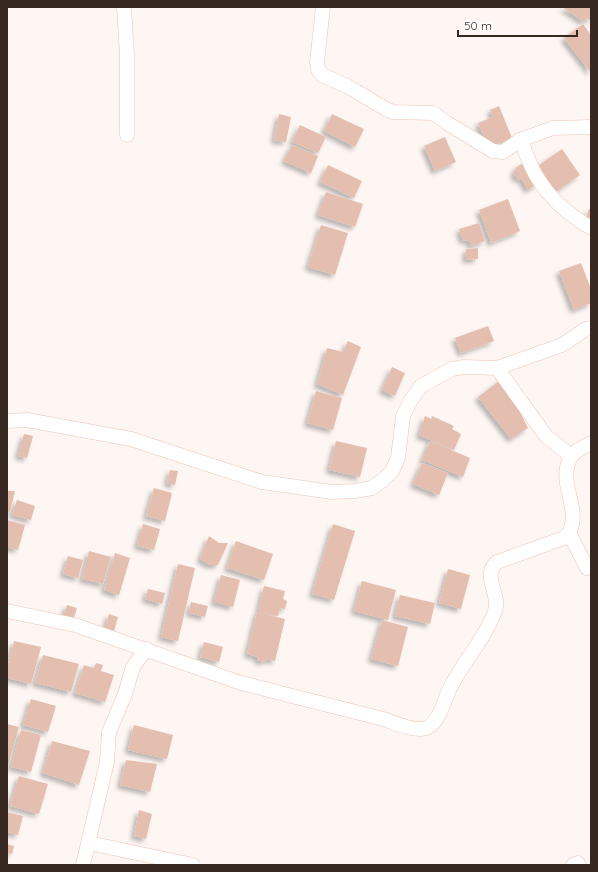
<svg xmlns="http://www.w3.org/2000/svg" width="598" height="872" viewBox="0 0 598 872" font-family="Quicksand,sans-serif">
	<defs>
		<filter id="shadow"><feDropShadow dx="-3.5" dy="3.5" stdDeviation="2" flood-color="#0004"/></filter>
	</defs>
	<rect width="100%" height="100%" fill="#fef6f3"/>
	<!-- building -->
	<g fill="#e4beae" filter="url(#shadow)">
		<polygon points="562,7 591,7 591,21 586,18 584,22"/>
		<polygon points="583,24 591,35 591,73 564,38"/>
		<polygon points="499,106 512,138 489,148 478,123 493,117 490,110"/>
		<polygon points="279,114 291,117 286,142 274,140"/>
		<polygon points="332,114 364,129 355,147 324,131"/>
		<polygon points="300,125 326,137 318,153 292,142"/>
		<polygon points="445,137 456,162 435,171 424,146"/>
		<polygon points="292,145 318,156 311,173 284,161"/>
		<polygon points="562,149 580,175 553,194 535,168"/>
		<polygon points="525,162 538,184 528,190 521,178 518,180 513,172 517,170 515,168"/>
		<polygon points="328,165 362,181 354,198 320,182"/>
		<polygon points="326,192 363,204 355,227 318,215"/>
		<polygon points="508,199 520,231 491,243 479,210"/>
		<polygon points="589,209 591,209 591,223 585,221"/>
		<polygon points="479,223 485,241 471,246 469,240 463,241 459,229"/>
		<polygon points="321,225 348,233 335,275 308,267"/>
		<polygon points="478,248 478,259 466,260 466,249"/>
		<polygon points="581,263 591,289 591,303 574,310 559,271"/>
		<polygon points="488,326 494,341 461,353 455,338"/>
		<polygon points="348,341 361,347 343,395 317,384 327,348 343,352"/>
		<polygon points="392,367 405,373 395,396 382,390"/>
		<polygon points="503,378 528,428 511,439 478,397"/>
		<polygon points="316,391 342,398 333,430 307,423"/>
		<polygon points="425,416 431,419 432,416 454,426 452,429 461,434 454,450 419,435"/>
		<polygon points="24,434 33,436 27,458 18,456"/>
		<polygon points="336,441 367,448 360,477 329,470"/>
		<polygon points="430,441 470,458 463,477 422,460"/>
		<polygon points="422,463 448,473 439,495 413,484"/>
		<polygon points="170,470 178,471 175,485 167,483"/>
		<polygon points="154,488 172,493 165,521 146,516"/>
		<polygon points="7,491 15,491 10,512 7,512"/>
		<polygon points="17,500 35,506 31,520 12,515"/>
		<polygon points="7,520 25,525 18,550 7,547"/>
		<polygon points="143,524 160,529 154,550 137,546"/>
		<polygon points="333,524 355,531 334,600 312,594"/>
		<polygon points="209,536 219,543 228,543 218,565 210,565 200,559"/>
		<polygon points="236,541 273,554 264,580 227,568"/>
		<polygon points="89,551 111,557 103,584 82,579"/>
		<polygon points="115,553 130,558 119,595 104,590"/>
		<polygon points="68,556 83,560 78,578 63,574"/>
		<polygon points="178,564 195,568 178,641 161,637"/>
		<polygon points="448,569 470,575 461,609 439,603"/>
		<polygon points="221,575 240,580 233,607 214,602"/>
		<polygon points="362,581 396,590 388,620 354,611"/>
		<polygon points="264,586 285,591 283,599 287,601 285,609 280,608 278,616 258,612"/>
		<polygon points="148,589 165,593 162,604 145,599"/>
		<polygon points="400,595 435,603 430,624 395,616"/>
		<polygon points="191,602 208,606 205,617 189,613"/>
		<polygon points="67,605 77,608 73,621 63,617"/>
		<polygon points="257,612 285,619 275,661 266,659 265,662 257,660 258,657 247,654"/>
		<polygon points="109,614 118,617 114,631 105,628"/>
		<polygon points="382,620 408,627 398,666 371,659"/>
		<polygon points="14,641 41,647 31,684 7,678 7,669"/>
		<polygon points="204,642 223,647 219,662 200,657"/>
		<polygon points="43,655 79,664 71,692 35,683"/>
		<polygon points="96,663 103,665 101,671 114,675 105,702 75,693 84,665 94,668"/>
		<polygon points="31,699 56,706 48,732 23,725"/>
		<polygon points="7,724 19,727 8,766 7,766"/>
		<polygon points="134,725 173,735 167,759 128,750"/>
		<polygon points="21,730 41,735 31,772 11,767"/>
		<polygon points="52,741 90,751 79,785 43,773"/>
		<polygon points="126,760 157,764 150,792 120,785"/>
		<polygon points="19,776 48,784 39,814 10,806"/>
		<polygon points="139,810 152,814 146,839 134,836"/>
		<polygon points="7,812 23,816 18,835 7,832"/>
		<polygon points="7,844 14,846 12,854 7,853"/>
	</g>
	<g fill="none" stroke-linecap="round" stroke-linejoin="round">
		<defs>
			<g id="minor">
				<polyline points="124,7 127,56 127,135"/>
				<polyline points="323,7 317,62 318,69 322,75 347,86 386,109 393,112 433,113 447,123 493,151 503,152 520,140 553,128 591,127"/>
				<path d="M520 140C526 152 530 166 537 177 550 199 569 215 591 228"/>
				<polyline points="497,368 546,436 571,456"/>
				<polyline points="7,421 27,420 131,439 262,482 332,492 355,491 372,488 383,480 392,471 398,458 403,416 411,400 421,386 452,369 464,367 497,368 562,345 586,329 591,328"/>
				<polyline points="569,533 587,568"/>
				<path d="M7 611 75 625 241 683 387 720C397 724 418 733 428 727 441 719 444 700 450 688 463 662 485 639 495 611 501 594 481 576 497 562L564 538C567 535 570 532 571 528 579 506 557 479 571 457 575 450 584 447 591 443"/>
				<polyline points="89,843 193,865"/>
				<polyline points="83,865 107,762 109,732 125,694 133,667 146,649"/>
				<polyline points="573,865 578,863 578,865"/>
			</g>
		</defs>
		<!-- minor casing -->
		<use href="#minor" stroke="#eac4b4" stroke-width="15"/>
		<!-- minor -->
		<use href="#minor" stroke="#fff" stroke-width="14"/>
	</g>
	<!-- border -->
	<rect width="598" height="872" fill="none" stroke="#372822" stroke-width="16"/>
	<!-- scale -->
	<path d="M458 30v6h119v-6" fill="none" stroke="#372822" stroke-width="2"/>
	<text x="464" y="30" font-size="12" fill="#372822" stroke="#ffffff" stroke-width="3" paint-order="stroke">50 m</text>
</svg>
